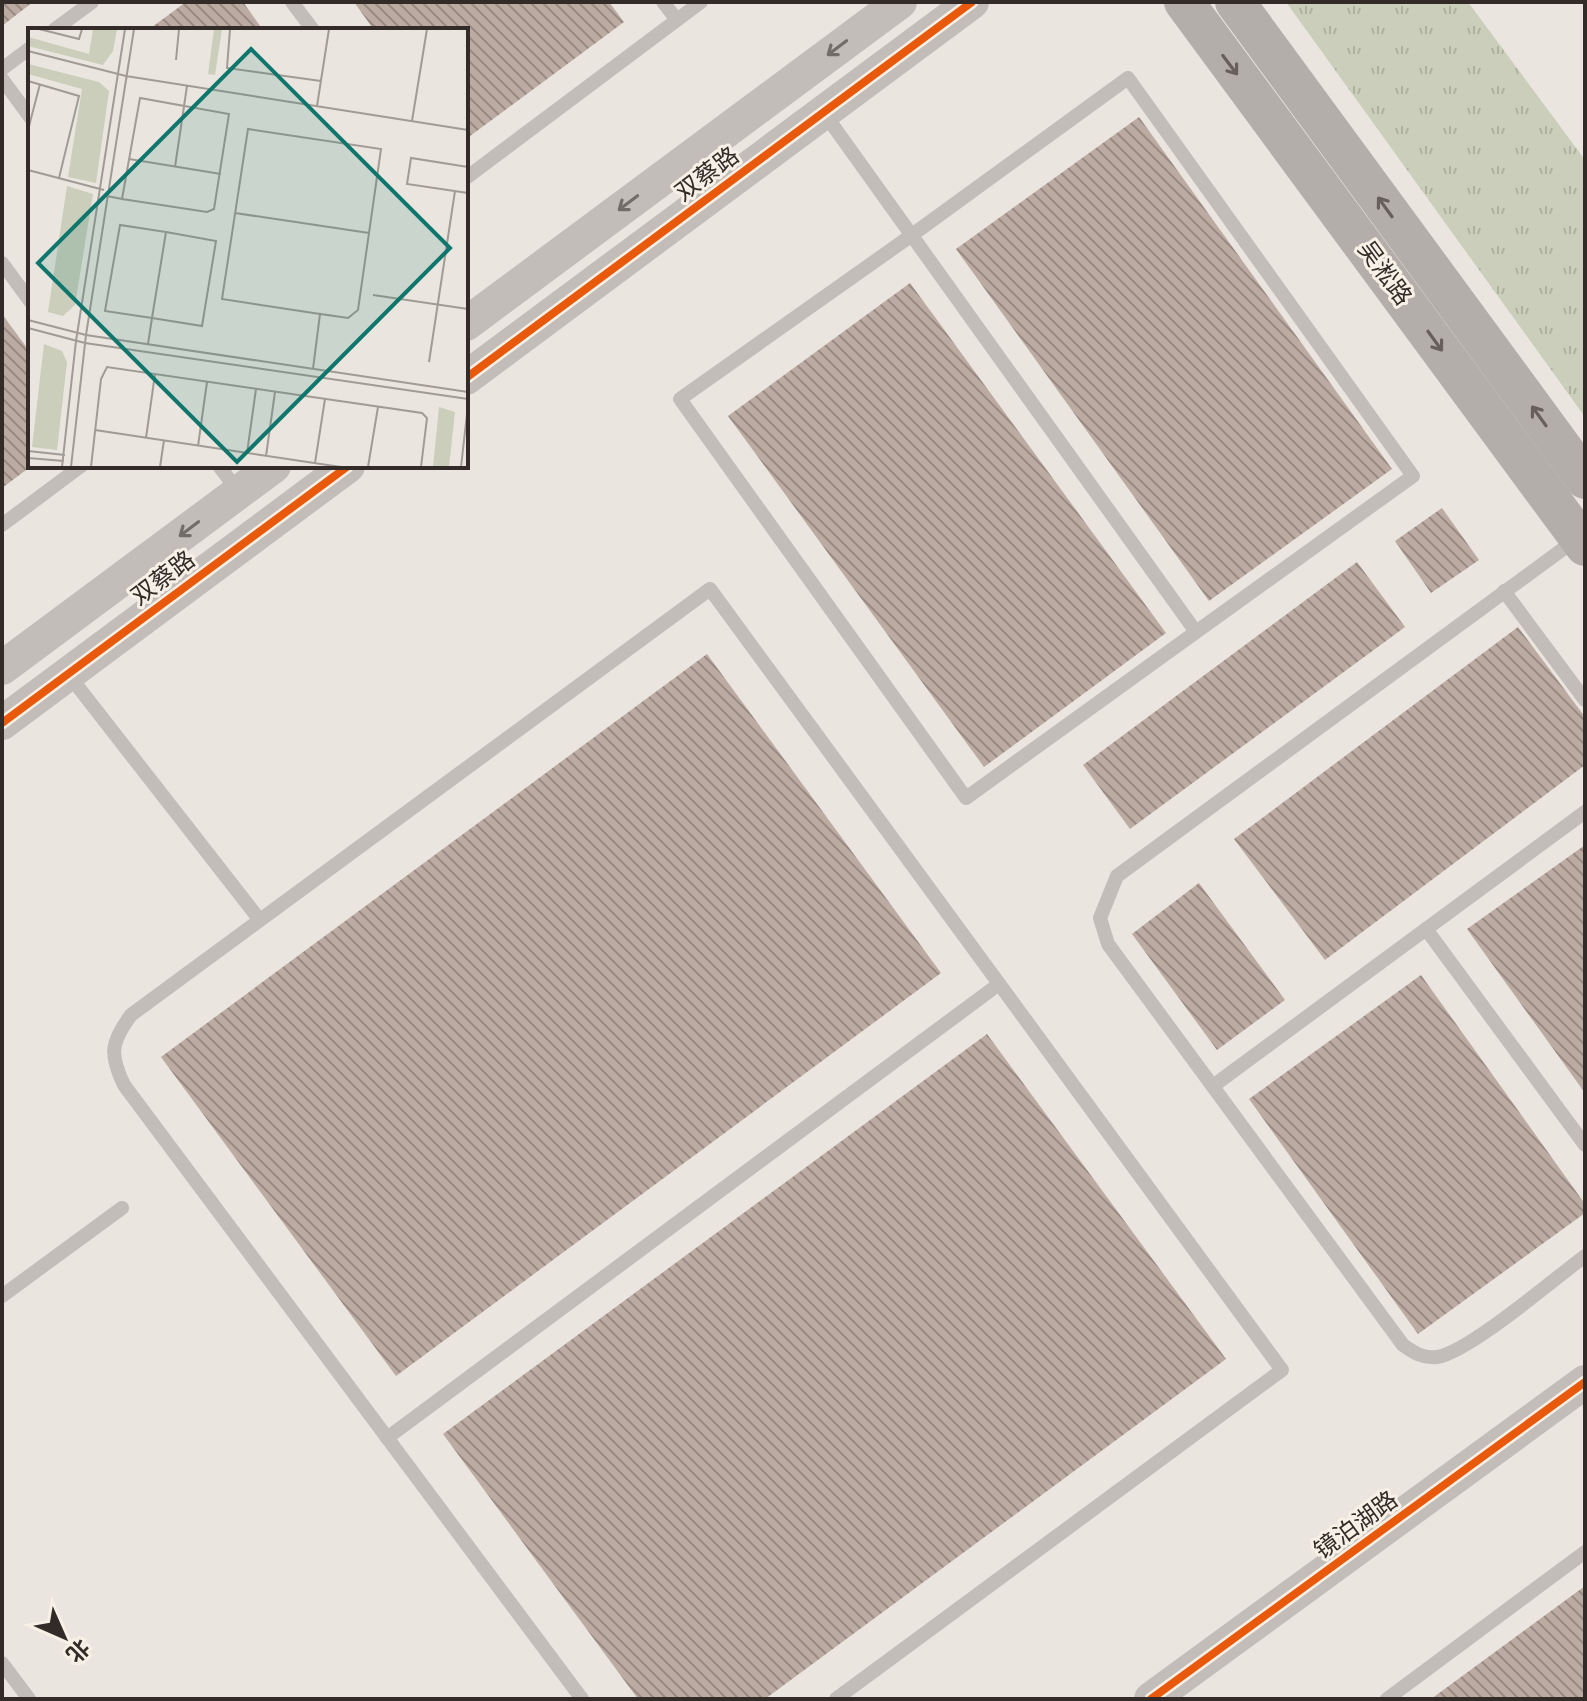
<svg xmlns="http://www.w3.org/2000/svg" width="1587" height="1701" viewBox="0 0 1587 1701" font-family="Arial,'Noto Sans SC',sans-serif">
	<defs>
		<pattern id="grass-tufts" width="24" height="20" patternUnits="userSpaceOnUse" patternTransform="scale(2)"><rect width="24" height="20" fill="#caceba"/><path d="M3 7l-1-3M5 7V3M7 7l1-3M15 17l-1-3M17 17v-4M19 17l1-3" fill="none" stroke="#aeb1a0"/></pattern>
		<pattern id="building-back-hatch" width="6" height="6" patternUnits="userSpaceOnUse" patternTransform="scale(2)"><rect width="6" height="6" fill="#bcaba2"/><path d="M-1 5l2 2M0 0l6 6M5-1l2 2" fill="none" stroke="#998b84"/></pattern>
	</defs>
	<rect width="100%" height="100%" fill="#eae5df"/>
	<!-- grass -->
	<polygon fill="url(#grass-tufts)" points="1286,2 1468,2 1585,160 1585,417"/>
	<!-- building -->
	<g fill="url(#building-back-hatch)">
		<polygon points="2,2 33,2 2,26"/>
		<polygon points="186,2 243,2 263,30 148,30"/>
		<polygon points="354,2 609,2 624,22 466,139 466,30 374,30"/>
		<polygon points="1139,117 1392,469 1209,601 956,249"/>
		<polygon points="910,283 1166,633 984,767 728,416"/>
		<polygon points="2,314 30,352 30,467 2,488"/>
		<polygon points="1442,508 1479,560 1431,593 1395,541"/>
		<polygon points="1357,562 1405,627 1130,829 1083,765"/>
		<polygon points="1518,627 1585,717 1585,765 1325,960 1234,839"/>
		<polygon points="707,654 941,973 396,1376 161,1057"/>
		<polygon points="1585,845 1585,1093 1467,929"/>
		<polygon points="1199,883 1285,1000 1217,1050 1132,934"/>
		<polygon points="1421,975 1585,1204 1585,1213 1418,1334 1249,1099"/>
		<polygon points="987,1034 1226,1359 765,1699 638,1699 443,1434"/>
		<polygon points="1585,1586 1585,1699 1431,1699"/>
	</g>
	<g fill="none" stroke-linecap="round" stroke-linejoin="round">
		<!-- service -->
		<g stroke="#c2bdb8" stroke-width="14">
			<polyline points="292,2 313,30"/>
			<polyline points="663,2 677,20"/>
			<polyline points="54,30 92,2"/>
			<polyline points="2,69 30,48"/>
			<polyline points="2,79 30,117"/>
			<polyline points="824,113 1196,632 1413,476 1128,78 912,235 680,399 966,798 1196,632"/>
			<polyline points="466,178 701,2"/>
			<polyline points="2,263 30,301"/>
			<polyline points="219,466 238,491"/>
			<polyline points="2,525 81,466"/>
			<path d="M1578 538 1117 876 1100 918 1108 944 1403 1345C1413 1352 1423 1359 1437 1357 1469 1352 1554 1279 1585 1256"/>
			<polyline points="1504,591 1585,700"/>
			<polyline points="68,674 259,919"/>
			<polyline points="1426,929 1585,1145"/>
			<polyline points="1213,1086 1585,812"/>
			<polyline points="2,1296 122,1208"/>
			<polyline points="387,1438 999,984"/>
			<polyline points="2,1663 29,1699"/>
			<path d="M582 1699 124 1085C109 1054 111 1042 131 1015L710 589 1282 1370 836 1699"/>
			<polyline points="1387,1699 1585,1552"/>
		</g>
		<!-- tertiary -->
		<g stroke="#c2bdb8" stroke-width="34">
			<polyline points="466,324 900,2"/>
			<polyline points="466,378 972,2"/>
			<polyline points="2,668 274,466"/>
			<polyline points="2,723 348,466"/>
			<polyline points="1151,1699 1585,1382"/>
		</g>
		<!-- secondary -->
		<g stroke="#b3aea9" stroke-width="40">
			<polyline points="1184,2 1585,546"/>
			<polyline points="1235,2 1585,479"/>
		</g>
		<defs>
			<g id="cycleway">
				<polyline points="466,378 972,2"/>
				<polyline points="2,723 348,466"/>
				<polyline points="1151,1699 1585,1382"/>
			</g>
		</defs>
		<!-- cycleway casing -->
		<use href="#cycleway" stroke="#f7f0e6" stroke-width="13"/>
		<!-- cycleway -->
		<use href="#cycleway" stroke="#e8590c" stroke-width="8"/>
	</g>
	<!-- one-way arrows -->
	<defs><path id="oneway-shaft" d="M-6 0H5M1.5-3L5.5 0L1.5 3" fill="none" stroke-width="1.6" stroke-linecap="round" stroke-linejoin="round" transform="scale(2)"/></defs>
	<g stroke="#736d68">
		<use href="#oneway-shaft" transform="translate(837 48) rotate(143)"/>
		<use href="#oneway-shaft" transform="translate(628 203) rotate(143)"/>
		<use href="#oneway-shaft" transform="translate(189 529) rotate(143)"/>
	</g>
	<g stroke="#665f5b">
		<use href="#oneway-shaft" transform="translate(1230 65) rotate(53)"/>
		<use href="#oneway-shaft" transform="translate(1385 207) rotate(-126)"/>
		<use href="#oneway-shaft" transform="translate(1435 341) rotate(54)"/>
		<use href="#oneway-shaft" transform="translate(1539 416) rotate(-126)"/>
	</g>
	<g text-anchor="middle" stroke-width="6" stroke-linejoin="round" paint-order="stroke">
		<!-- street labels -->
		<g font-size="24" fill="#332b27" stroke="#f7f0e6">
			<text transform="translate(707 174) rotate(-37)" y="8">双蔡路</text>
			<text transform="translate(1385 273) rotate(54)" y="8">吴淞路</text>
			<text transform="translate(163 578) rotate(-37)" y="8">双蔡路</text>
			<text transform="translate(1356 1525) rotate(-36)" y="8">镜泊湖路</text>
		</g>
	</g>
	<!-- overview -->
	<g transform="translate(28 28)">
		<rect width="440" height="440" fill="#eae5df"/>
		<path d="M65 1H89L85 23 75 37 0 18V9L61 26ZM0 36 71 54 81 63 68 155 40 149 54 61 0 46ZM39 158 65 166 47 277 35 288 20 284ZM16 316 34 323 39 334 29 422 4 419ZM411 379 427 384 421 439H405Z" fill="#caceba"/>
		<path d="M186 1H194L187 47 180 46Z" fill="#caceba"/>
		<path fill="none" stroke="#a19b95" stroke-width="2" d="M11 1 51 11 54 1M202 1 199 40 293 53M0 23 98 48 440 102M148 32 151 1M0 53 51 68 31 150M289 78 301 1M384 93 399 1M0 102 12 56M101 131 193 146M147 139 159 58M440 139 383 130 379 156 440 165M0 142 76 162M79 168 94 171 179 184 186 181 201 86 112 70 94 171M207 185 341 205M345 267 440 281M0 292 58 307 440 364M0 300 57 315 440 371M120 316 124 290 138 204 92 197 77 283 124 290 174 298 188 213 138 204M401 334 427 163M285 341 292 286 320 290 330 282 353 121 220 101 194 271 292 286M67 402 313 439M118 410 127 346M170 418 179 354M0 423 37 427M219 425 228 361M238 428 247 364M0 430 36 433M287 435 297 371M34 439 48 313 97 1M43 439 58 307 106 1M63 439 73 351 79 339 394 385 399 390 393 439M132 439 136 412M340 439 350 379M433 439 440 377"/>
		<path fill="#0f766e" fill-opacity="0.15" stroke="#0f766e" stroke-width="4" d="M223 21 422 220 209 434 10 235Z"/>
		<rect width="440" height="440" fill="none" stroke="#332b27" stroke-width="4"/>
	</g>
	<!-- border -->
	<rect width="1587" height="1701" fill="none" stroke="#332b27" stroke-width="8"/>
	<!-- north arrow -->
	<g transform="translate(64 1637) rotate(135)" stroke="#f7f0e6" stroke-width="6" paint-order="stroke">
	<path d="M0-6L14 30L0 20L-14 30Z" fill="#332b27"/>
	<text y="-12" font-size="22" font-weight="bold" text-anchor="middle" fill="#332b27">北</text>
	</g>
</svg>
